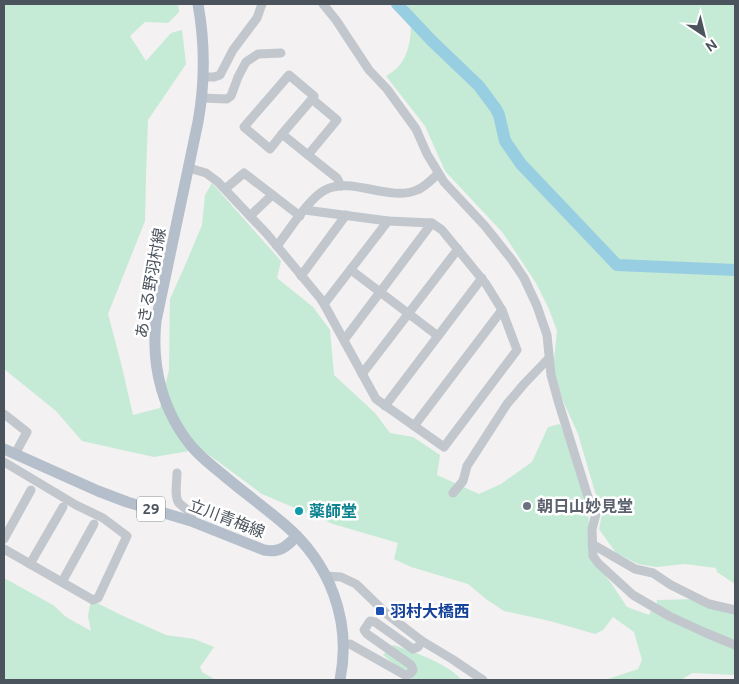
<svg xmlns="http://www.w3.org/2000/svg" width="739" height="684" viewBox="0 0 739 684" font-family="Ubuntu,'Noto Sans JP',sans-serif">
	<rect width="100%" height="100%" fill="#f3f1f1"/>
	<!-- green -->
	<g fill="#c5ead5">
		<polygon points="4,4 178,4 179,12 168,23 145,22 130,36 146,61 171,33 182,30 186,64 148,120 146,176 145,221 108,314 121,363 133,415 160,408 169,370 170,299 187,261 202,225 205,195 212,183 281,261 277,278 313,307 330,330 334,375 375,413 390,433 413,437 440,455 437,475 479,494 501,484 532,462 548,427 560,424 575,461 588,511 591,556 613,586 627,607 649,615 651,611 656,612 657,600 701,599 735,607 735,675 692,673 681,680 605,680 638,669 642,660 634,632 613,617 603,630 595,634 550,621 504,611 486,599 468,584 411,567 394,559 398,543 333,524 262,494 201,449 154,457 82,441 56,411 4,369"/>
		<path d="M407 4H735V584L717 572 716 568 685 564 656 567 638 564 616 553 599 529 603 510 595 492 578 434 564 403 553 370 557 331 549 309 536 283 503 233 445 171 425 126 386 76C389 74 393 72 396 69 412 55 414 22 407 4Z"/>
		<polygon points="4,578 53,605 66,617 91,631 88,616 91,600 121,615 166,635 194,639 214,647 200,667 202,672 216,680 4,680"/>
		<path d="M393 645C415 652 446 663 462 680H414L383 655Z"/>
	</g>
	<g fill="none" stroke-linecap="round" stroke-linejoin="round">
		<!-- river -->
		<polyline stroke="#98cee1" stroke-width="12" points="397,4 432,41 479,86 496,109 499,115 505,141 521,164 617,265 735,270"/>
		<!-- minor -->
		<g stroke="#c1c7cd" stroke-width="9">
			<polyline points="323,4 336,20 369,70 387,89 416,129 427,154 444,182 485,226 512,260 524,278 537,306 547,335 551,375 559,404 589,500 596,514 592,529 593,556 598,563 633,595 669,616 706,633 735,645"/>
			<polygon points="289,75 314,96 312,99 337,120 308,155 282,134 270,149 244,127"/>
			<polyline points="203,77 214,77 220,75 233,50 257,18 262,4"/>
			<polyline points="201,98 227,99 231,96 238,77 246,62 258,54 281,53"/>
			<polyline points="282,134 312,99"/>
			<polyline points="308,155 337,178 341,186"/>
			<polyline points="189,168 206,173 218,182 267,234 320,298 324,304 376,399 444,447 517,350 502,310 486,284 442,230 432,223 388,221 305,210"/>
			<polyline points="225,189 244,173 300,216"/>
			<polyline points="250,216 272,195"/>
			<path d="M277 246C289 231 309 198 325 190 351 176 390 202 417 190 425 187 432 179 438 174"/>
			<polyline points="351,270 438,336"/>
			<polyline points="301,276 346,215"/>
			<polyline points="324,304 388,221"/>
			<polyline points="344,340 432,223"/>
			<polyline points="362,374 458,249"/>
			<polyline points="385,406 482,278"/>
			<polyline points="4,414 27,432 15,454"/>
			<polyline points="414,426 502,310"/>
			<polyline points="4,462 76,505 103,518 127,536 98,598 93,600 4,549"/>
			<path d="M177 473C177 481 174 497 179 503 183 507 188 510 192 514L191 521"/>
			<polyline points="453,493 463,481 467,466 507,404 524,384 549,358"/>
			<polyline points="4,539 31,490"/>
			<polyline points="592,544 635,569 653,573 671,585 709,604 735,610"/>
			<polyline points="30,564 63,507"/>
			<polyline points="326,576 341,577 356,584 388,615 422,641 452,659 483,680"/>
			<polyline points="62,582 94,524"/>
			<polyline points="350,644 405,675 410,674 413,670 411,665 367,634 364,630 370,621 375,622 413,649 418,647 422,641"/>
		</g>
		<!-- major -->
		<g stroke="#b4bfcb" stroke-width="11">
			<path d="M198 4C205 43 205 83 198 122L156 321C151 367 163 413 193 448 202 458 212 466 222 474 242 491 264 507 284 524 330 563 352 621 340 680"/>
			<path d="M4 449 98 491 127 502 191 521 264 550C280 553 286 547 297 536"/>
		</g>
	</g>
	<!-- markers -->
	<circle fill="#6b7280" stroke="#fff" stroke-width="2" cx="527" cy="506" r="5"/>
	<circle fill="#0f9aa8" stroke="#fff" stroke-width="2" cx="299" cy="511" r="5"/>
	<rect fill="#1a4fb4" stroke="#fff" stroke-width="2" x="375" y="606" width="10" height="10" rx="2.5"/>
	<g text-anchor="middle" stroke-width="5" stroke-linejoin="round" paint-order="stroke">
		<!-- shield labels -->
		<rect fill="#fff" stroke="#81878d" stroke-width="1" x="137" y="496.5" width="28" height="25" rx="4"/>
		<g font-size="15" font-weight="bold" fill="#4b535c">
			<text x="151" y="514">29</text>
		</g>
		<!-- street labels -->
		<g font-size="16" fill="#4b535c" stroke="#fff">
			<text transform="translate(150 283) rotate(-80)" y="6">あきる野羽村線</text>
			<text transform="translate(227 518) rotate(21)" y="6">立川青梅線</text>
		</g>
		<!-- worship labels -->
		<g font-size="16" font-weight="bold" fill="#5b616d" stroke="#fff" text-anchor="start">
			<text x="537" y="512">朝日山妙見堂</text>
		</g>
		<!-- culture labels -->
		<g font-size="16" font-weight="bold" fill="#0d838f" stroke="#fff" text-anchor="start">
			<text x="309" y="517">薬師堂</text>
		</g>
		<!-- transit labels -->
		<g font-size="16" font-weight="bold" fill="#164399" stroke="#fff" text-anchor="start">
			<text x="390" y="617">羽村大橋西</text>
		</g>
	</g>
	<!-- border -->
	<rect width="739" height="684" fill="none" stroke="#4b535c" stroke-width="10"/>
	<!-- north arrow -->
	<g transform="translate(704 35) rotate(145)" stroke="#ffffff" stroke-width="4" paint-order="stroke">
	<path d="M0-4L9 19L0 12L-9 19Z" fill="#4b535c"/>
	<text y="-8" font-size="14" font-weight="bold" text-anchor="middle" fill="#4b535c">N</text>
	</g>
</svg>
